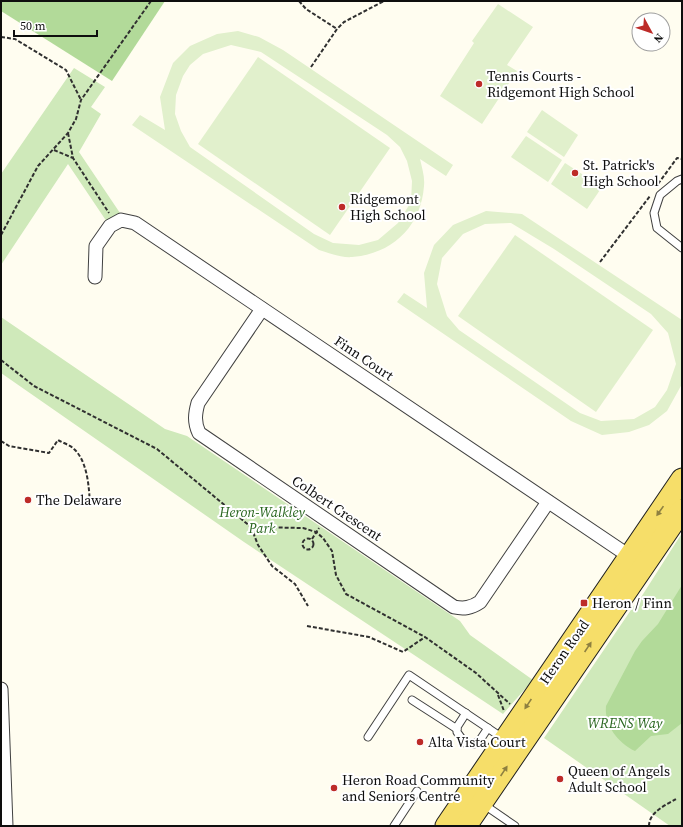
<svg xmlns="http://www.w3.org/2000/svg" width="683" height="827" viewBox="0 0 683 827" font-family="'Source Serif 4',serif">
	<rect width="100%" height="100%" fill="#fffdf0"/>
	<!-- green -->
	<g fill="#cfe9ba">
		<polygon points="74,68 105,87 91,107 101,114 79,152 120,213 107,222 68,164 1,265 1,174"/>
		<polygon points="1,317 165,429 187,436 460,621 470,635 533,680 503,714 244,542 1,373"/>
		<polygon points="682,533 682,826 670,826 544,738 633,607 638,602"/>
	</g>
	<!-- forest -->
	<g fill="#b2da99">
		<polygon points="1,1 165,1 112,81 1,11"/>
		<path d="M682 585V723L668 734 651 736 635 751C618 743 604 725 606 706L635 651 642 641 658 624Z"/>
	</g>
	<!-- pitch -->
	<g fill="#e1f0cc" fill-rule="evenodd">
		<polygon points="498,4 533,27 507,65 517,71 482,124 440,96 474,43 472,41"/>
		<path d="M238 31 259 37 283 50 453 165 446 176 420 159C422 168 425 177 424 186 421 227 392 254 352 257 342 258 329 253 319 250L132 125 140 115 165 130 160 97 173 63 190 46 217 34ZM231 45 261 52 387 135 400 147 407 161 412 181 411 202 398 223 378 240 359 245 333 243 314 234 190 147 181 131 175 114 176 95 183 76 190 65 203 54Z"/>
		<polygon points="258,57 390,148 330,235 198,144"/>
		<polygon points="542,110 578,135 564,157 527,132"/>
		<polygon points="526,136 562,160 548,182 511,157"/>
		<polygon points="565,163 602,187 587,209 551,184"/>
		<path d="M486 211 522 214 682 320V384L667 411 649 425 629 432 602 435 571 421 397 302 404 293 427 308 424 273 434 245 453 225ZM511 223 554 249 651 314 668 333 676 364 667 390 655 407 634 419 601 421 580 413 459 330 447 316 437 284 442 258 463 234 485 224Z"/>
		<polygon points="515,235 653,330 596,412 458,316"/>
	</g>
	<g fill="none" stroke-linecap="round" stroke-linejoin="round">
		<defs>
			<g id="lane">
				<polyline points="682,179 677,181 660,195 654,213 657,228 682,248"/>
				<polyline points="412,700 457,729"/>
				<polyline points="466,713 457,727 457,732 465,743 474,744 480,740 488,728"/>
				<polyline points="368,737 409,675 504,739"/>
				<polyline points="483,804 515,826"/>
				<polyline points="394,826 417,791"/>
			</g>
			<g id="street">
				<polyline points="95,277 96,246 110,226 121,220 135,223 635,560"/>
				<path d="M262 309 198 403C195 414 194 422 199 433L454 607C464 609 471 608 480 602L548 502"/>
				<polyline points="1,689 6,826"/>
			</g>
			<g id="primary">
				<polyline points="446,826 682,479"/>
				<polyline points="466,826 682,510"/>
			</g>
		</defs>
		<!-- lane casing -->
		<use href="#lane" stroke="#414141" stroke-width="9"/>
		<!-- street casing -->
		<use href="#street" stroke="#414141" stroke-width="15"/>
		<!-- primary casing -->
		<use href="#primary" stroke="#1f1f1f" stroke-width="23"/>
		<!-- path -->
		<g stroke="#303030" stroke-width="2" stroke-dasharray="4 2" stroke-linecap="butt">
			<polyline points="299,1 306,9 337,29"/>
			<polyline points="1,37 15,39 66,70 81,100"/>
			<polyline points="311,67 337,29 344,22 384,1"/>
			<polyline points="68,133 73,158 109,213"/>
			<polyline points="54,150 73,158"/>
			<polyline points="658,184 677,158 682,159"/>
			<polyline points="1,235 38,166 68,133 76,119 81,100 151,1"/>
			<polyline points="600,262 650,196"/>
			<polyline points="1,360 34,386 157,449 251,527 303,528 316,532 323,538 332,551 336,575 346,594 425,637 476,673 510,704"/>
			<path d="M1 441 9 446 49 453 58 440C63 443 70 445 74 449 88 462 89 488 90 505"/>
			<polyline points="251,527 258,545 272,566 295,584 308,606"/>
			<circle cx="308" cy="544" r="5.5"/>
			<polyline points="312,539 319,528"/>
			<polyline points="307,626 369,637 403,652 425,637"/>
			<polyline points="498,695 504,711"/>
			<path d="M649 826C649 812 666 805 676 799"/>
		</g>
		<!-- lane -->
		<use href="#lane" stroke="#fff" stroke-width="7"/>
		<!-- street -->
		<use href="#street" stroke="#fff" stroke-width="13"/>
		<!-- primary -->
		<use href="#primary" stroke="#f6de69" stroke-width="21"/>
	</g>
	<!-- one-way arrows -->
	<defs><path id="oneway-solid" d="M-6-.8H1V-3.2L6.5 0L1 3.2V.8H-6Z"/></defs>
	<g fill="#8e8040">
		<use href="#oneway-solid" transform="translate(660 511) rotate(125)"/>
		<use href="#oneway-solid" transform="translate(588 647) rotate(-56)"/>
		<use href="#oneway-solid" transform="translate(528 704) rotate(124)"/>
		<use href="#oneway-solid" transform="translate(504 771) rotate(-56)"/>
	</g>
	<!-- markers -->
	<g fill="#bd2b28" stroke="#fff" stroke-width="1.5">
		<circle cx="479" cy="84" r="4"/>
		<circle cx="575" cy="173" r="4"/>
		<circle cx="342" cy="207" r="4"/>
		<circle cx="28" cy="500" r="4"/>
		<rect x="580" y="599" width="8" height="8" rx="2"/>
		<circle cx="420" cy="742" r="4"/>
		<circle cx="560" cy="779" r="4"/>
		<circle cx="334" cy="788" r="4"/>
	</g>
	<g text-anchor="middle" stroke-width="4" stroke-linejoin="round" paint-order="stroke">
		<!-- poi labels -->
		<g font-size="14" fill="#0e0e0e" stroke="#fff" text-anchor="start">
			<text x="487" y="81">Tennis Courts -<tspan x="487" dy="16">Ridgemont High School</tspan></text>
			<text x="583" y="170">St. Patrick's<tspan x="583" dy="16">High School</tspan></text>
			<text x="350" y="204">Ridgemont<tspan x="350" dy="16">High School</tspan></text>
			<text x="36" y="505">The Delaware</text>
			<text x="592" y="608">Heron / Finn</text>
			<text x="428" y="747">Alta Vista Court</text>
			<text x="568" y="776">Queen of Angels<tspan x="568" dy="16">Adult School</tspan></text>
			<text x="342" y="785">Heron Road Community<tspan x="342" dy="16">and Seniors Centre</tspan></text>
		</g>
		<!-- street labels -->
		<g font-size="14" fill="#0e0e0e" stroke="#fff">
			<text transform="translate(364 358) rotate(34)" y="5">Finn Court</text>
			<text transform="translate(337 508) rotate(34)" y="5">Colbert Crescent</text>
			<text transform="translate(564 652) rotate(-55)" y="5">Heron Road</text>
		</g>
		<!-- park labels -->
		<g font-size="14" font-style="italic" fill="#29661f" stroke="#fff">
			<text x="262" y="517">Heron-Walkley<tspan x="262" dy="16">Park</tspan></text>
			<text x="625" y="728">WRENS Way</text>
		</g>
	</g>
	<!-- border -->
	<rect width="683" height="827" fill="none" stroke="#0e0e0e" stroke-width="4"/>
	<!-- north arrow -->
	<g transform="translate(651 32) rotate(130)"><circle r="19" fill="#ffffff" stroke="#9f9f9f"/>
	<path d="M0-3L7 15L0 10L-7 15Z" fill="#bd2b28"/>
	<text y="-6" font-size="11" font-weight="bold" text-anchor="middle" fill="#0e0e0e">N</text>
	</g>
	<!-- scale -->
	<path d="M14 30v6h83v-6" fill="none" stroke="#0e0e0e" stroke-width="2"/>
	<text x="20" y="30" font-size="12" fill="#0e0e0e" stroke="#ffffff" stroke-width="3" paint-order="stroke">50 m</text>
</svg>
